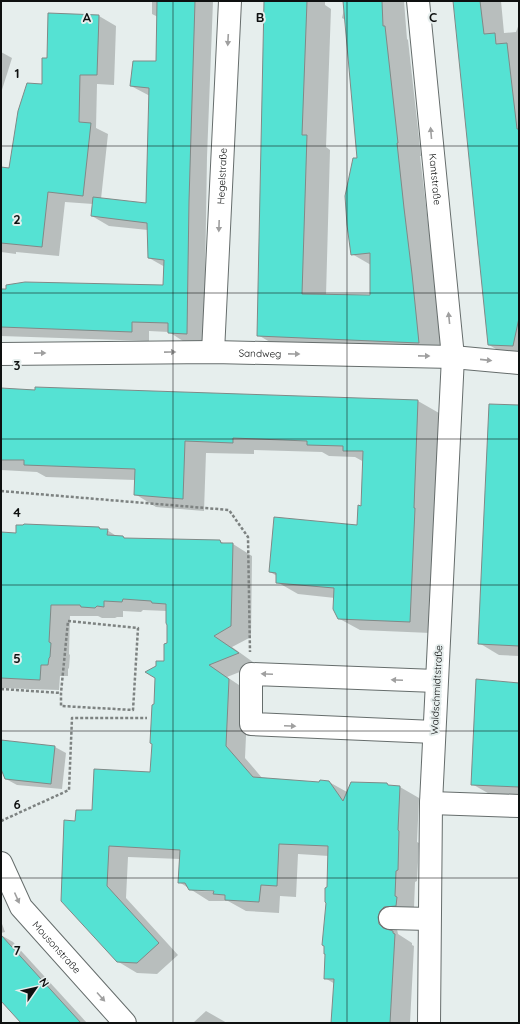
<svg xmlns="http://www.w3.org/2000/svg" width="520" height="1024" viewBox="0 0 520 1024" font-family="Quicksand,sans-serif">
	<rect width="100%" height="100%" fill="#e6eeed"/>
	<!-- shadow -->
	<g fill="#0003" fill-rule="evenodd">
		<polygon points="152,1 213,1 207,157 204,343 186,343 169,332 149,331 149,341 1,336 1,290 164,286 165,267 149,258 148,230 109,226 92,216 93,204 65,202 59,256 16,252 16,254 1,252 1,168 10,169 42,85 48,59 99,16 116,26 114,85 97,84 96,128 108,134 101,199 146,204 150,96 131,86 157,63 158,17 152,14"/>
		<polygon points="266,1 325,1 325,5 331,9 326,147 330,150 326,296 371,296 371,265 352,254 358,159 346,20 342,18 346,1 404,1 407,39 408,40 421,156 420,156 436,288 442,356 282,349 258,335"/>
		<polygon points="454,1 501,1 504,33 516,32 519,24 519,358 510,357 489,345"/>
		<polygon points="1,52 12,58 1,93"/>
		<polygon points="1,389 418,401 439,413 431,633 360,630 338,618 335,598 298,594 277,582 277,576 270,572 358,527 362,507 364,462 355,457 329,456 322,452 254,450 254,454 206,453 204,511 156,507 135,494 135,480 46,477 37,472 1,470"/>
		<polygon points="519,406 519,656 499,655 479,643"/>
		<path d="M99 528 107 530 118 537H123L127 539 220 541 225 544H233L252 556 251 637 232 647 257 665 227 677 248 691 245 758 263 779 319 783 329 782 347 792 390 786 400 787 419 798 417 842 419 843 417 881 415 882 414 908 397 929 398 934 412 943V945L414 946 410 1023H333L335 984 325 978 329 856 298 854 296 897 280 896 279 913 246 911 228 901H209L179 882 180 859 128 857 126 898 178 955 157 974 137 973 117 961 76 822 151 773 155 704 165 662 168 643 167 611 143 610 141 612 123 611V617H117L115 618H102L98 616H70L69 654 70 655 69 668 68 669V676H60L59 690 1 688V533L17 534ZM197 889 219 890V892L197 891Z"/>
		<polygon points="519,684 519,797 493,796 472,784"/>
		<polygon points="1,741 55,747 66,753 62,789 17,785 6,779 1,766"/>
		<polygon points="1,921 5,932 1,933"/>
		<polygon points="1,935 13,942 87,1023 23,1023 1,999"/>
		<polygon points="206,1011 227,1023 193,1023"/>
	</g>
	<!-- building -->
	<g fill="#55e2d3" stroke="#818987">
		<polygon points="157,1 195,1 189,201 187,334 168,333 168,323 132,322 132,332 1,327 1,289 6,289 6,285 25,282 163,285 164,260 148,258 147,223 91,216 93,197 146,203 149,88 130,86 133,61 156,61"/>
		<polygon points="264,1 307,1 302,135 307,135 302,294 370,295 370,253 351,255 347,225 345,196 353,158 357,158 343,1 382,1 383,26 385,26 398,143 397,143 404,208 412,274 419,343 257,336"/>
		<polygon points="453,1 480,1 484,34 495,33 496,44 507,43 517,129 519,129 519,318 513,346 488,345"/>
		<polygon points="48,13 99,15 97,75 80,75 79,122 91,123 83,196 48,192 42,247 1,243 1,167 9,168 18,111 27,83 42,84 42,58 47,58"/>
		<polygon points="35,387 418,400 414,508 415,508 410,622 338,619 333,609 334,588 276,583 276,573 269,572 274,517 357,525 358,505 361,506 363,451 343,451 343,446 307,445 307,441 233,438 233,443 185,441 183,499 134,495 135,469 24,465 24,460 1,460 1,388 35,390"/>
		<polygon points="489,404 519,405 519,646 478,644"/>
		<polygon points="24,524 99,527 100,529 108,529 107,535 123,536 124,538 220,540 221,543 233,543 231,626 214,636 239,653 209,665 229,679 226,746 253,777 319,782 320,780 329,781 343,801 351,782 387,783 388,785 400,786 398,830 399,831 398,870 396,871 395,896 397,897 396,906 384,907 380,911 378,917 379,924 383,928 393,931 393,933 395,934 390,1023 331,1023 334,979 324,979 325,954 324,954 324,946 322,945 326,903 325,902 325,888 327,887 328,846 279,844 277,886 261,885 259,902 225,900 225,895 213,894 214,891 189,890 185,883 178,883 180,850 109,846 107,886 159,943 137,963 117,962 61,901 64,820 75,821 76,810 92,810 94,769 150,772 152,744 150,743 152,705 154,704 155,678 145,672 156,666 156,661 164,661 164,644 167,643 167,625 166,623 166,604 152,603 151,601 123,599 122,602 104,601 104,607 97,606 95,608 81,607 80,605 51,605 49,642 51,643 50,657 49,658 48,665 41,665 40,680 1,678 1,532 16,533 16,525 23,525"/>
		<polygon points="476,679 519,683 519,787 471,785"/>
		<polygon points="1,740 55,746 51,784 5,779 1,769"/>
		<polygon points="1,935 81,1023 21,1023 1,1001"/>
	</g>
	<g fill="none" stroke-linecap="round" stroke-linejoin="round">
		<defs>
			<g id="minor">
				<path id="s1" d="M418 1 453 357 431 803 429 1023"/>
				<path id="s2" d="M213 352 230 1"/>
				<path id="s3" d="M1 354 213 352 453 357 519 363"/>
				<polyline points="434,732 251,724 251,674 436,681"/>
				<polyline points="431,803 519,806"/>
				<path id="s4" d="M1 863 21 907 125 1023"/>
				<polyline points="390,918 429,919"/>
			</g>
		</defs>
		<!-- minor casing -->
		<use href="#minor" stroke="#666d6c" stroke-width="24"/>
		<!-- path -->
		<g stroke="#7d8281" stroke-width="2.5" stroke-dasharray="3 2" stroke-linecap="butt">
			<polyline points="1,491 229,510 248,537 250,652"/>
			<polygon points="68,621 138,628 133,710 61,706 61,693"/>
			<polyline points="1,689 61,693"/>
			<polyline points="1,821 69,790 72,718 147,718"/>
		</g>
		<!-- minor -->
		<use href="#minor" stroke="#fff" stroke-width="22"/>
	</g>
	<!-- one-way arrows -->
	<defs><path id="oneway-solid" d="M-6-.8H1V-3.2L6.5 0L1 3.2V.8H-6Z"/></defs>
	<g fill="#9f9f9f">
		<use href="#oneway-solid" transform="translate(228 40) rotate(93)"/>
		<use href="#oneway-solid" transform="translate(431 133) rotate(-95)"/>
		<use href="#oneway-solid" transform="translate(219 226) rotate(92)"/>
		<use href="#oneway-solid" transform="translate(449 318) rotate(-96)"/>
		<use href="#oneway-solid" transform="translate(170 352) rotate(-1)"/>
		<use href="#oneway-solid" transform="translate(40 353) rotate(-1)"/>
		<use href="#oneway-solid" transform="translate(294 354) rotate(1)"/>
		<use href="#oneway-solid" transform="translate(424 356) rotate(1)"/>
		<use href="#oneway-solid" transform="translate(486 360) rotate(6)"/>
		<use href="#oneway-solid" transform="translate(267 674) rotate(-178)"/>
		<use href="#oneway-solid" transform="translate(397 680) rotate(-177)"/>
		<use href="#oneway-solid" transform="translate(290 726) rotate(3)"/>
		<use href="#oneway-solid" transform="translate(17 898) rotate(66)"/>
		<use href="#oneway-solid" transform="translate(101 997) rotate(48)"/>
	</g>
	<!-- grid -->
	<path fill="none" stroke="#0e1010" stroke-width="1" stroke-opacity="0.55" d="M173 1V1023M347 1V1023M1 146H519M1 293H519M1 439H519M1 585H519M1 731H519M1 878H519"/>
	<g text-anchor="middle" stroke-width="4" stroke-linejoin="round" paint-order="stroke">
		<!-- street labels -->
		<g font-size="10" fill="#0e1010" stroke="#e6eeed">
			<text dy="4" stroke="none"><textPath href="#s2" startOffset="176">Hegelstraße</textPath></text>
			<text dy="4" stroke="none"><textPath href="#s1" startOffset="179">Kantstraße</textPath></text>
			<text dy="4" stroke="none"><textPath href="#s3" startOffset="259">Sandweg</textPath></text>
			<text transform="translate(436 690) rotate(-87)" y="4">Waldschmidtstraße</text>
			<text dy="4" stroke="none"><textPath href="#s4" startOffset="102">Mousonstraße</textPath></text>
		</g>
	</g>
	<g font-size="13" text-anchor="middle" font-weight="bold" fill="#0e1010" stroke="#e6eeed" stroke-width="4" stroke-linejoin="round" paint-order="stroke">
		<text x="87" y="22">A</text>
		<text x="260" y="22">B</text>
		<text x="433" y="22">C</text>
		<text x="17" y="78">1</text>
		<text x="17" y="224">2</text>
		<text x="17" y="370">3</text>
		<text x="17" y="517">4</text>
		<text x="17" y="663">5</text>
		<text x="17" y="809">6</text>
		<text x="17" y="955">7</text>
	</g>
	<!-- border -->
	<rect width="520" height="1024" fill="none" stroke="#0e1010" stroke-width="4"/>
	<!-- north arrow -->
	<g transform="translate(36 988) rotate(56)" stroke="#e6eeed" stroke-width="3" paint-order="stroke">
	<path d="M0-3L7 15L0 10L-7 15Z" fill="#0e1010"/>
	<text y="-6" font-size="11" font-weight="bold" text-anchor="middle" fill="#0e1010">N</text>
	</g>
</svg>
